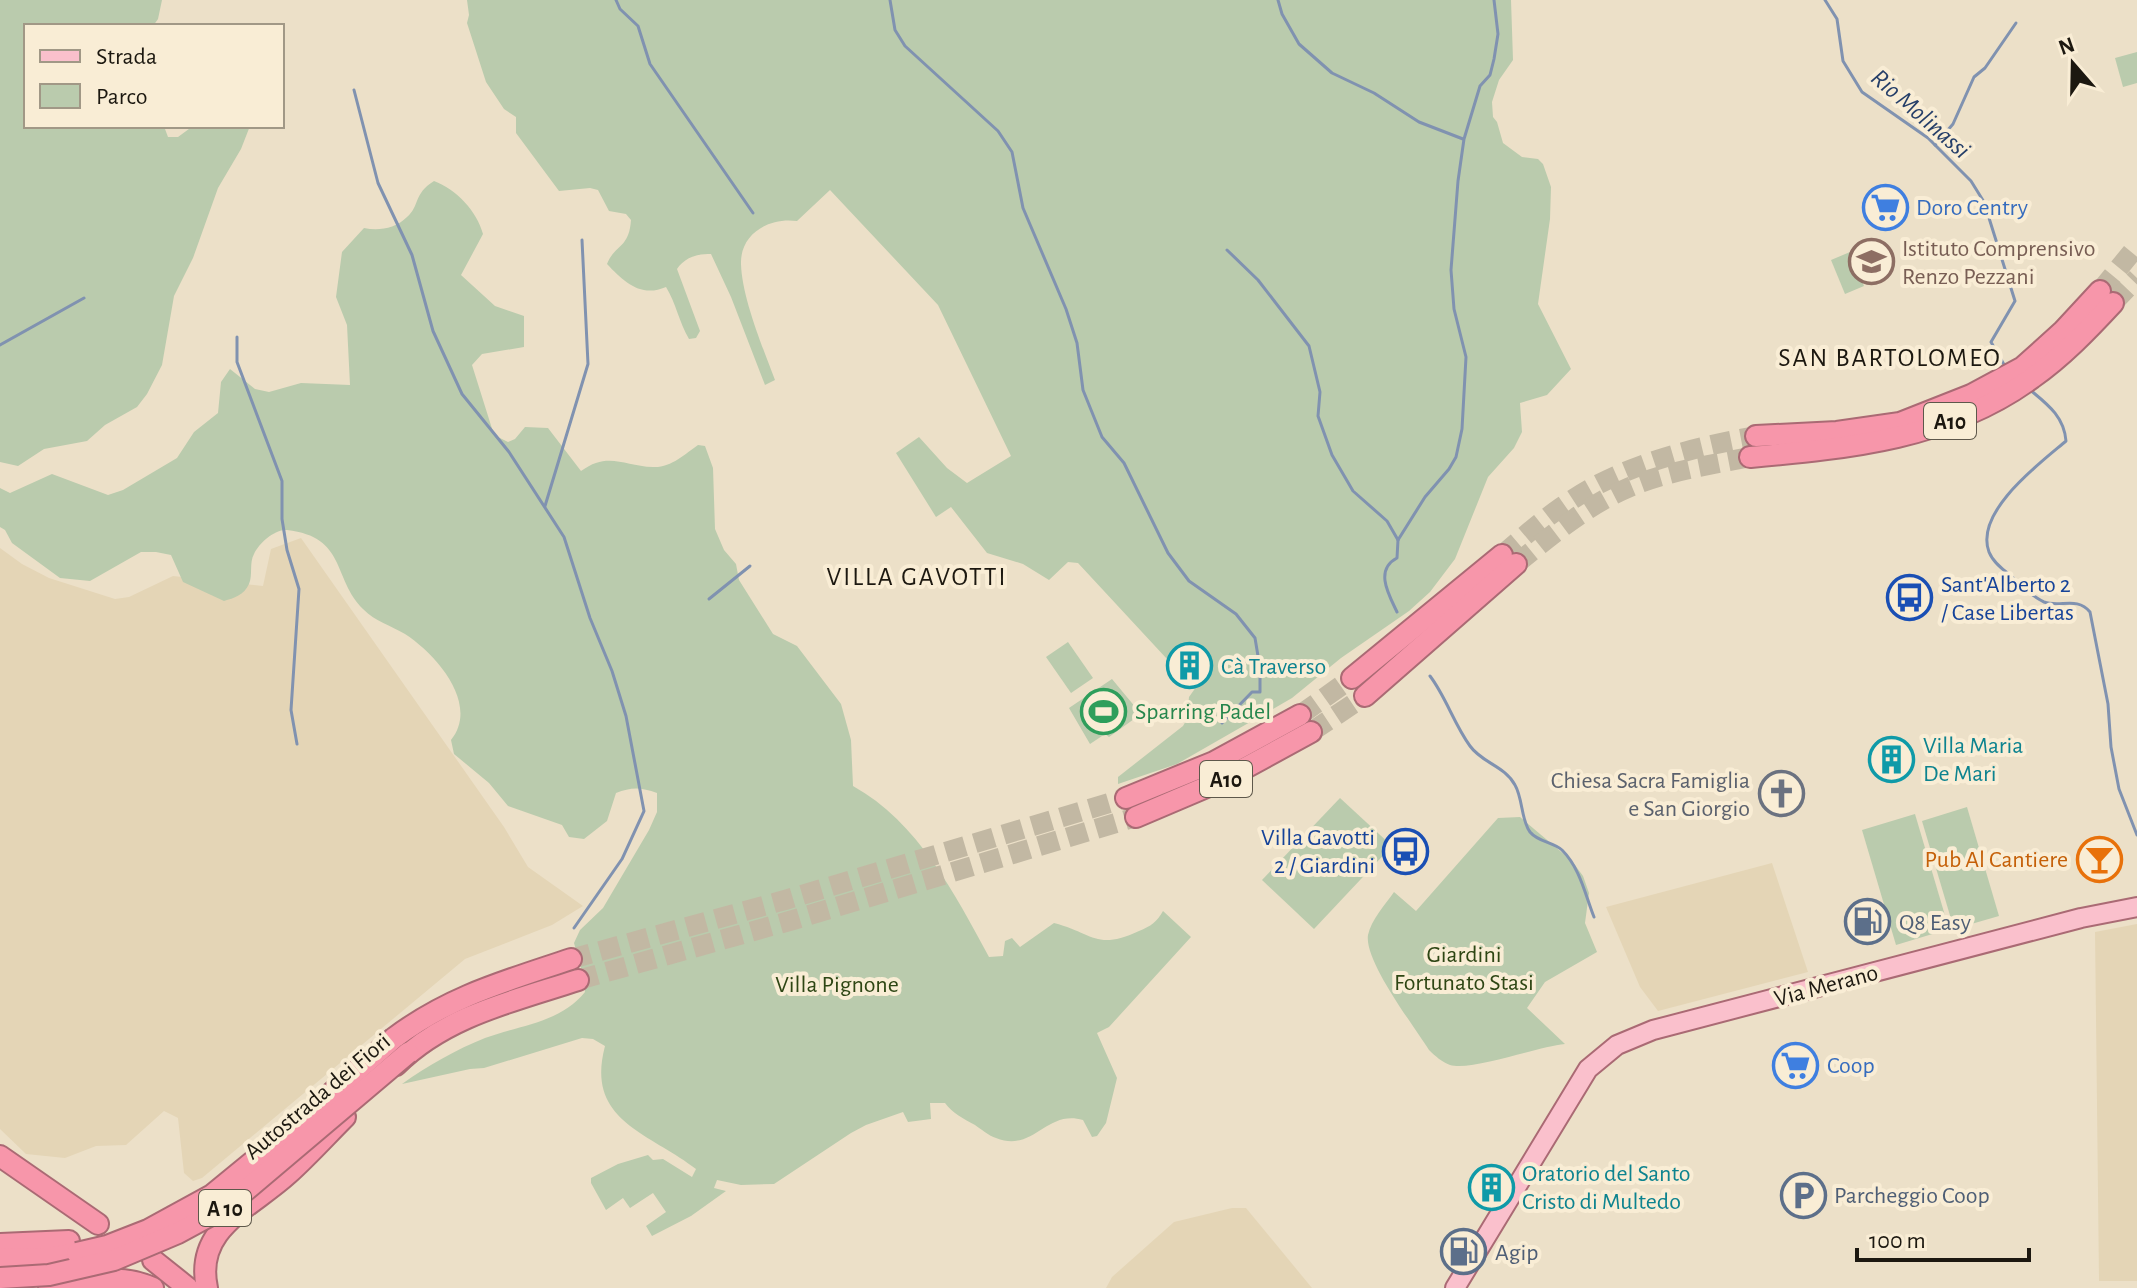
<svg xmlns="http://www.w3.org/2000/svg" width="2137" height="1288" viewBox="0 0 2137 1288" font-family="'Alegreya Sans',sans-serif">
	<rect width="100%" height="100%" fill="#ece0c8"/>
	<!-- built -->
	<g fill="#e4d5b6">
		<polygon points="301,538 504,827 528,867 583,906 552,925 465,959 202,1178 193,1181 184,1173 178,1118 164,1111 126,1145 96,1146 65,1158 26,1154 0,1129 0,548 22,564 49,578 115,599 129,597 173,576 263,586 271,549"/>
		<polygon points="1772,863 1808,972 1658,1011 1640,987 1606,907"/>
		<polygon points="2137,924 2137,1281 2099,1281 2095,932"/>
		<polygon points="1232,1208 1246,1208 1312,1288 1106,1288 1112,1277 1174,1222"/>
	</g>
	<!-- green -->
	<g fill="#bacbad">
		<polygon points="0,0 162,0 158,19 153,26 26,26 26,126 156,126 165,129 168,137 178,137 193,126 250,126 241,149 218,188 193,258 174,296 162,365 147,394 137,407 105,425 87,441 44,449 18,466 0,462"/>
		<path d="M467 0H1511L1513 60 1499 80 1492 102 1493 117 1497 122 1503 143 1522 157 1538 159 1543 164 1551 187 1550 219 1538 304 1571 369 1547 395 1520 403 1522 432 1514 448 1488 477 1455 559 1430 592 1409 611 1341 658 1292 698 1177 764 1118 784V777L1183 726 1187 719 1189 697 1211 666 1208 660 1187 648 1167 659 1078 563 1068 562 1049 580 1023 564 987 553 951 507 936 517 896 453 919 437 947 468 967 483 1011 456 938 305 830 190 797 221C770 217 740 233 741 264 742 298 763 348 775 380L765 385 731 297 711 254C698 253 684 258 677 269L700 331 696 338 689 339C679 322 676 303 666 287 641 298 624 282 607 264 615 244 629 249 631 220L626 214 609 211 598 190 590 188 559 191 516 133V117L504 109 486 82 467 23 469 15Z"/>
		<polygon points="2137,52 2137,83 2123,87 2115,58"/>
		<path d="M434 181C456 189 477 211 483 234L461 275 495 306 524 316V347L482 354 472 365 494 435 508 442 515 439 525 427 548 428 581 471C608 451 624 466 653 467 671 468 685 454 698 445L705 446 713 468 715 529 724 550 736 564 739 580 773 634 797 646 841 704 851 740 853 786C918 822 955 894 989 957L1003 956 1005 941 1012 938 1020 947 1054 923C1093 933 1096 951 1139 931 1151 926 1157 922 1163 911L1191 937 1109 1027 1097 1033 1117 1078 1106 1123 1097 1136 1092 1137 1083 1120C1046 1109 1034 1153 996 1138 989 1136 981 1129 975 1125 964 1119 952 1113 945 1103H930L931 1119 908 1122 903 1112 866 1125 851 1133 774 1184 741 1185 717 1180 714 1188 726 1191 691 1216 652 1236 646 1226 666 1212 653 1193 630 1208 623 1198 606 1210 591 1183V1178L618 1164 648 1155 653 1160 663 1159 692 1177 696 1169C648 1132 585 1121 605 1046L593 1039 582 1038 484 1068 470 1069 402 1084C427 1066 457 1049 485 1038 520 1025 560 1023 585 992L582 971 574 943 580 930 603 908 649 830 657 812V793C641 787 631 787 616 793L607 821 584 839 569 837 562 825 508 806 489 783 454 754 451 740C480 704 436 654 405 634 390 625 376 622 363 609 332 578 347 537 287 530 275 529 259 543 254 554 249 563 253 575 249 584 244 595 234 598 224 601L183 582 171 555 156 552H141L90 581 60 578 12 543 5 530 0 527V488L10 493 52 474 108 495 123 490 177 458 194 432 218 413 221 382 230 369 255 389 269 392 301 383 350 385 347 325 336 297 342 252 364 228C378 231 395 229 407 217 420 206 413 194 434 181Z"/>
		<polygon points="1850,252 1864,286 1845,294 1831,260"/>
		<polygon points="1068,642 1093,678 1071,693 1046,657"/>
		<polygon points="1112,679 1141,714 1109,737 1105,734 1090,744 1069,708"/>
		<polygon points="1340,798 1392,846 1314,929 1262,880"/>
		<polygon points="1967,807 1999,916 1954,929 1922,821"/>
		<polygon points="1915,814 1949,929 1896,945 1862,830"/>
		<path d="M1520 817 1572 861 1583 876 1589 893 1585 923 1597 952 1545 982 1527 1008 1565 1044C1536 1047 1473 1071 1450 1065 1442 1062 1435 1056 1429 1050 1414 1026 1364 961 1368 935 1371 920 1385 905 1394 892L1416 911 1498 818Z"/>
	</g>
	<g fill="none" stroke-linecap="round" stroke-linejoin="round">
		<!-- stream -->
		<g stroke="#8092b0" stroke-width="3">
			<polyline points="616,0 620,9 638,26 650,64 753,213"/>
			<polyline points="890,0 895,30 905,46 998,131 1012,152 1023,208 1066,309 1077,343 1083,390 1102,437 1124,463 1168,553 1189,581 1236,614 1255,638 1260,668 1260,692 1252,692 1222,723"/>
			<polyline points="1278,0 1282,14 1299,44 1332,73 1374,93 1419,122 1463,139"/>
			<polyline points="1825,0 1837,19 1843,61 1862,92 1928,138 1971,181 1984,202 2015,301 1991,342 2006,368"/>
			<polyline points="354,90 378,183 412,255 433,331 462,394 509,452 564,537 590,618 612,671 626,716 644,811 622,859 574,928"/>
			<polyline points="1935,145 1953,124 1974,77 1985,68 2016,23"/>
			<polyline points="1227,250 1258,280 1309,346 1320,392 1318,416 1332,455 1353,491 1387,521 1398,540"/>
			<polyline points="237,337 237,362 282,481 282,519 287,550 299,589 291,710 297,744"/>
			<polyline points="0,345 84,298"/>
			<path d="M2029 389C2047 404 2064 416 2066 441 2040 463 1974 512 1989 552 1993 562 2002 569 2010 575 2019 583 2032 597 2044 602 2060 608 2077 596 2090 612L2108 704 2111 747 2119 789 2137 835"/>
			<polyline points="545,506 588,364 582,240"/>
			<polyline points="709,599 750,566"/>
			<path d="M1397 612C1389 595 1374 570 1397 558L1398 540 1425 497 1449 469 1456 457 1462 429 1466 357 1454 309 1451 270 1458 181 1464 139 1480 86 1490 75 1494 59 1498 34 1494 0"/>
			<path d="M1430 676C1446 697 1454 724 1470 746 1482 763 1505 766 1515 785 1523 799 1521 820 1530 832 1538 842 1553 842 1562 850 1580 868 1585 894 1594 917"/>
		</g>
		<!-- motorway-tunnel -->
		<g stroke="#c2b8a3" stroke-width="20" stroke-dasharray="20 10" stroke-linecap="butt">
			<polyline points="2100,291 2137,246"/>
			<polyline points="2113,303 2137,278"/>
			<path d="M1502 555C1521 539 1540 522 1560 508 1618 466 1686 449 1756 436"/>
			<path d="M1516 564C1552 535 1587 505 1630 487 1668 471 1710 465 1750 457"/>
			<polyline points="1300,715 1352,678"/>
			<polyline points="1311,732 1365,696"/>
			<polyline points="571,959 785,900 1126,798"/>
			<polyline points="578,980 793,920 1136,817"/>
		</g>
		<defs>
			<polyline id="primary" points="1455,1288 1588,1069 1617,1045 1653,1030 2081,918 2137,907"/>
			<g id="motorway">
				<polyline points="1756,436 1837,432 1900,423 1971,395 2023,367 2063,331 2100,291"/>
				<path d="M1750 457C1849 448 1949 439 2032 378 2062 357 2088 330 2113 303"/>
				<polyline points="1352,678 1502,555"/>
				<polyline points="1365,696 1516,564"/>
				<polyline points="1126,798 1214,762 1300,715"/>
				<polyline points="1136,817 1223,780 1311,732"/>
				<path d="M394 1038C450 996 506 981 571 959"/>
				<path d="M396 1065C445 1016 514 1001 578 980"/>
				<polyline points="0,1156 98,1224"/>
				<polyline points="0,1244 69,1241"/>
				<polyline points="0,1259 46,1258 77,1253"/>
				<polyline points="153,1260 188,1288"/>
				<path d="M49 1288C89 1284 114 1271 153 1288"/>
				<path d="M207 1288C194 1228 251 1208 288 1174 308 1156 326 1136 345 1117"/>
			</g>
		</defs>
		<!-- primary casing -->
		<use href="#primary" stroke="#aa6a74" stroke-width="22"/>
		<!-- motorway casing -->
		<use href="#motorway" stroke="#aa6a74" stroke-width="24"/>
		<!-- primary -->
		<use href="#primary" stroke="#fac0cc" stroke-width="18"/>
		<!-- motorway -->
		<use href="#motorway" stroke="#f796aa" stroke-width="20"/>
		<defs>
			<g id="motorway-bridge">
				<polyline points="77,1253 107,1246 148,1230 212,1195 267,1150 394,1038"/>
				<polyline points="0,1278 49,1275 114,1260 178,1233 226,1207 408,1053"/>
			</g>
		</defs>
		<!-- motorway-bridge casing -->
		<use href="#motorway-bridge" stroke="#aa6a74" stroke-width="24" stroke-linecap="butt"/>
		<!-- motorway-bridge -->
		<use href="#motorway-bridge" stroke="#f796aa" stroke-width="20"/>
	</g>
	<!-- icons -->
	<defs>
		<symbol id="supermarket-ring" viewBox="-11 -11 22 22"><circle r="9.5" fill="#f9edd5" stroke="#3f7fe0" stroke-width="1.5"/><path d="M-6-5.5h2.5l.6 2H6L4.5 2H-2.5L-4.4-4H-6ZM-1.5 3.2a1.3 1.3 0 1 0 .1 0ZM3 3.2a1.3 1.3 0 1 0 .1 0Z" fill="#3f7fe0"/></symbol>
		<symbol id="school-ring" viewBox="-11 -11 22 22"><circle r="9.5" fill="#f9edd5" stroke="#8d6e63" stroke-width="1.5"/><path d="M0-5L7-2L0 1L-7-2ZM-4 1L0 2.5L4 1V4Q0 6-4 4Z" fill="#8d6e63"/></symbol>
		<symbol id="bus-ring" viewBox="-11 -11 22 22"><circle r="9.5" fill="#f9edd5" stroke="#1a4fb4" stroke-width="1.5"/><path d="M-5-6H5V4H4V6H2V4H-2V6H-4V4H-5ZM-3.5-4V0h7V-4ZM-3.5 1.2v1.5H-2V1.2ZM2 1.2v1.5H3.5V1.2Z" fill="#1a4fb4"/></symbol>
		<symbol id="building-ring" viewBox="-11 -11 22 22"><circle r="9.5" fill="#f9edd5" stroke="#0f9aa8" stroke-width="1.5"/><path d="M-4-6H4V6H1V3H-1V6H-4ZM-2.5-4.3h1.7v1.8h-1.7ZM.8-4.3h1.7v1.8H.8ZM-2.5-1h1.7V.8h-1.7ZM.8-1h1.7V.8H.8Z" fill="#0f9aa8"/></symbol>
		<symbol id="stadium-ring" viewBox="-11 -11 22 22"><circle r="9.5" fill="#f9edd5" stroke="#2e9e5b" stroke-width="1.5"/><path d="M0-5a6.5 5 0 1 0 0 10a6.5 5 0 1 0 0-10ZM-3.5-1.8h7v3.6h-7Z" fill="#2e9e5b"/></symbol>
		<symbol id="church-ring" viewBox="-11 -11 22 22"><circle r="9.5" fill="#f9edd5" stroke="#6b7280" stroke-width="1.5"/><path d="M-1.2-6h2.4v3.5h3.3v2.4h-3.3V6h-2.4V-.1h-3.3v-2.4h3.3Z" fill="#6b7280"/></symbol>
		<symbol id="bar-ring" viewBox="-11 -11 22 22"><circle r="9.5" fill="#f9edd5" stroke="#e8710a" stroke-width="1.5"/><path d="M-6-5H6L.8 .8V4.5H3.5V6h-7V4.5H-.8V.8Z" fill="#e8710a"/></symbol>
		<symbol id="fuel-ring" viewBox="-11 -11 22 22"><circle r="9.5" fill="#f9edd5" stroke="#5c6f8a" stroke-width="1.5"/><path d="M-5.5-6h7V0h2V4h1.3V-2.5L3-4.5l.8-.8L6-3V5H2.5V1h-1V6h-7ZM-4.2-4.7v3.2H.2V-4.7Z" fill="#5c6f8a"/></symbol>
		<symbol id="parking-ring" viewBox="-11 -11 22 22"><circle r="9.5" fill="#f9edd5" stroke="#5c6f8a" stroke-width="1.5"/><path d="M-3.5-5.5H1a3.5 3.5 0 0 1 0 7H-1V5.5H-3.5ZM-1-3.4V-.6H.8a1.4 1.4 0 0 0 0-2.8Z" fill="#5c6f8a"/></symbol>
	</defs>
	<g fill-rule="evenodd">
		<use href="#supermarket-ring" x="1860" y="182" width="51" height="51"/>
		<use href="#school-ring" x="1846" y="236" width="51" height="51"/>
		<use href="#bus-ring" x="1884" y="572" width="51" height="51"/>
		<use href="#building-ring" x="1164" y="640" width="51" height="51"/>
		<use href="#stadium-ring" x="1078" y="686" width="51" height="51"/>
		<use href="#building-ring" x="1866" y="734" width="51" height="51"/>
		<use href="#church-ring" x="1756" y="768" width="51" height="51"/>
		<use href="#bus-ring" x="1380" y="826" width="51" height="51"/>
		<use href="#bar-ring" x="2074" y="834" width="51" height="51"/>
		<use href="#fuel-ring" x="1842" y="896" width="51" height="51"/>
		<use href="#supermarket-ring" x="1770" y="1040" width="51" height="51"/>
		<use href="#building-ring" x="1466" y="1162" width="51" height="51"/>
		<use href="#parking-ring" x="1778" y="1170" width="51" height="51"/>
		<use href="#fuel-ring" x="1438" y="1226" width="51" height="51"/>
	</g>
	<g text-anchor="middle" stroke-width="8" stroke-linejoin="round" paint-order="stroke">
		<!-- shield labels -->
		<g fill="#f9edd5" stroke="#5e584b" stroke-width="2">
			<rect x="1924" y="403" width="52" height="36" rx="6"/>
			<rect x="1200" y="761" width="52" height="36" rx="6"/>
			<rect x="199" y="1190" width="52" height="36" rx="6"/>
		</g>
		<g font-size="22" font-weight="bold" fill="#1c1810">
			<text x="1950" y="429">A10</text>
			<text x="1226" y="787">A10</text>
			<text x="225" y="1216">A 10</text>
		</g>
		<!-- shop labels -->
		<g font-size="24" fill="#366cbe" stroke="#f9edd5" text-anchor="start">
			<text x="1916" y="215">Doro Centry</text>
			<text x="1827" y="1073">Coop</text>
		</g>
		<!-- education labels -->
		<g font-size="24" fill="#785e54" stroke="#f9edd5" text-anchor="start">
			<text x="1902" y="256">Istituto Comprensivo<tspan x="1902" dy="28">Renzo Pezzani</tspan></text>
		</g>
		<!-- transit labels -->
		<g font-size="24" fill="#164399" stroke="#f9edd5" text-anchor="start">
			<text x="1941" y="592">Sant'Alberto 2<tspan x="1941" dy="28">/ Case Libertas</tspan></text>
			<text x="1375" y="845" text-anchor="end">Villa Gavotti<tspan x="1375" dy="28">2 / Giardini</tspan></text>
		</g>
		<!-- culture labels -->
		<g font-size="24" fill="#0d838f" stroke="#f9edd5" text-anchor="start">
			<text x="1221" y="674">Cà Traverso</text>
			<text x="1923" y="753">Villa Maria<tspan x="1923" dy="28">De Mari</tspan></text>
			<text x="1522" y="1181">Oratorio del Santo<tspan x="1522" dy="28">Cristo di Multedo</tspan></text>
		</g>
		<!-- leisure labels -->
		<g font-size="24" fill="#27864d" stroke="#f9edd5" text-anchor="start">
			<text x="1135" y="719">Sparring Padel</text>
		</g>
		<!-- worship labels -->
		<g font-size="24" fill="#5b616d" stroke="#f9edd5" text-anchor="end">
			<text x="1750" y="788">Chiesa Sacra Famiglia<tspan x="1750" dy="28">e San Giorgio</tspan></text>
		</g>
		<!-- food labels -->
		<g font-size="24" fill="#c56008" stroke="#f9edd5" text-anchor="end">
			<text x="2068" y="867">Pub Al Cantiere</text>
		</g>
		<!-- service labels -->
		<g font-size="24" fill="#4e5e75" stroke="#f9edd5" text-anchor="start">
			<text x="1899" y="930">Q8 Easy</text>
			<text x="1834" y="1203">Parcheggio Coop</text>
			<text x="1495" y="1260">Agip</text>
		</g>
		<!-- park labels -->
		<g font-size="24" fill="#2e4614" stroke="#f9edd5">
			<text x="1464" y="962">Giardini<tspan x="1464" dy="28">Fortunato Stasi</tspan></text>
			<text x="837" y="992">Villa Pignone</text>
		</g>
		<!-- street labels -->
		<g font-size="24" fill="#1c1810" stroke="#f9edd5">
			<text transform="translate(1826 985) rotate(-15)" y="8">Via Merano</text>
			<text transform="translate(317 1096) rotate(-40)" y="8">Autostrada dei Fiori</text>
		</g>
		<!-- water labels -->
		<g font-size="26" font-style="italic" fill="#263f69" stroke="#f9edd5">
			<text transform="translate(1921 113) rotate(41)" y="9">Rio Molinassi</text>
		</g>
		<!-- neighbourhood labels -->
		<g font-size="26" letter-spacing="2" fill="#1c1810" stroke="#f9edd5">
			<text x="1890" y="366">SAN BARTOLOMEO</text>
			<text x="917" y="585">VILLA GAVOTTI</text>
		</g>
	</g>
	<!-- legend -->
	<rect x="24" y="24" width="260" height="104" fill="#f9edd5" stroke="#a19886" stroke-width="2"/>
	<rect x="40" y="50" width="40" height="12" fill="#fac0cc" stroke="#a19886" stroke-width="2"/>
	<text x="96" y="64" font-size="24" fill="#1c1810">Strada</text>
	<rect x="40" y="84" width="40" height="24" fill="#bacbad" stroke="#a19886" stroke-width="2"/>
	<text x="96" y="104" font-size="24" fill="#1c1810">Parco</text>
	<!-- north arrow -->
	<g transform="translate(2073 64) rotate(340)" stroke="#f9edd5" stroke-width="6" paint-order="stroke">
	<path d="M0-6L14 30L0 20L-14 30Z" fill="#1c1810"/>
	<text y="-12" font-size="22" font-weight="bold" text-anchor="middle" fill="#1c1810">N</text>
	</g>
	<!-- scale -->
	<path d="M1857 1248v12h172v-12" fill="none" stroke="#1c1810" stroke-width="4"/>
	<text x="1869" y="1248" font-size="24" fill="#1c1810" stroke="#f9edd5" stroke-width="6" paint-order="stroke">100 m</text>
</svg>
